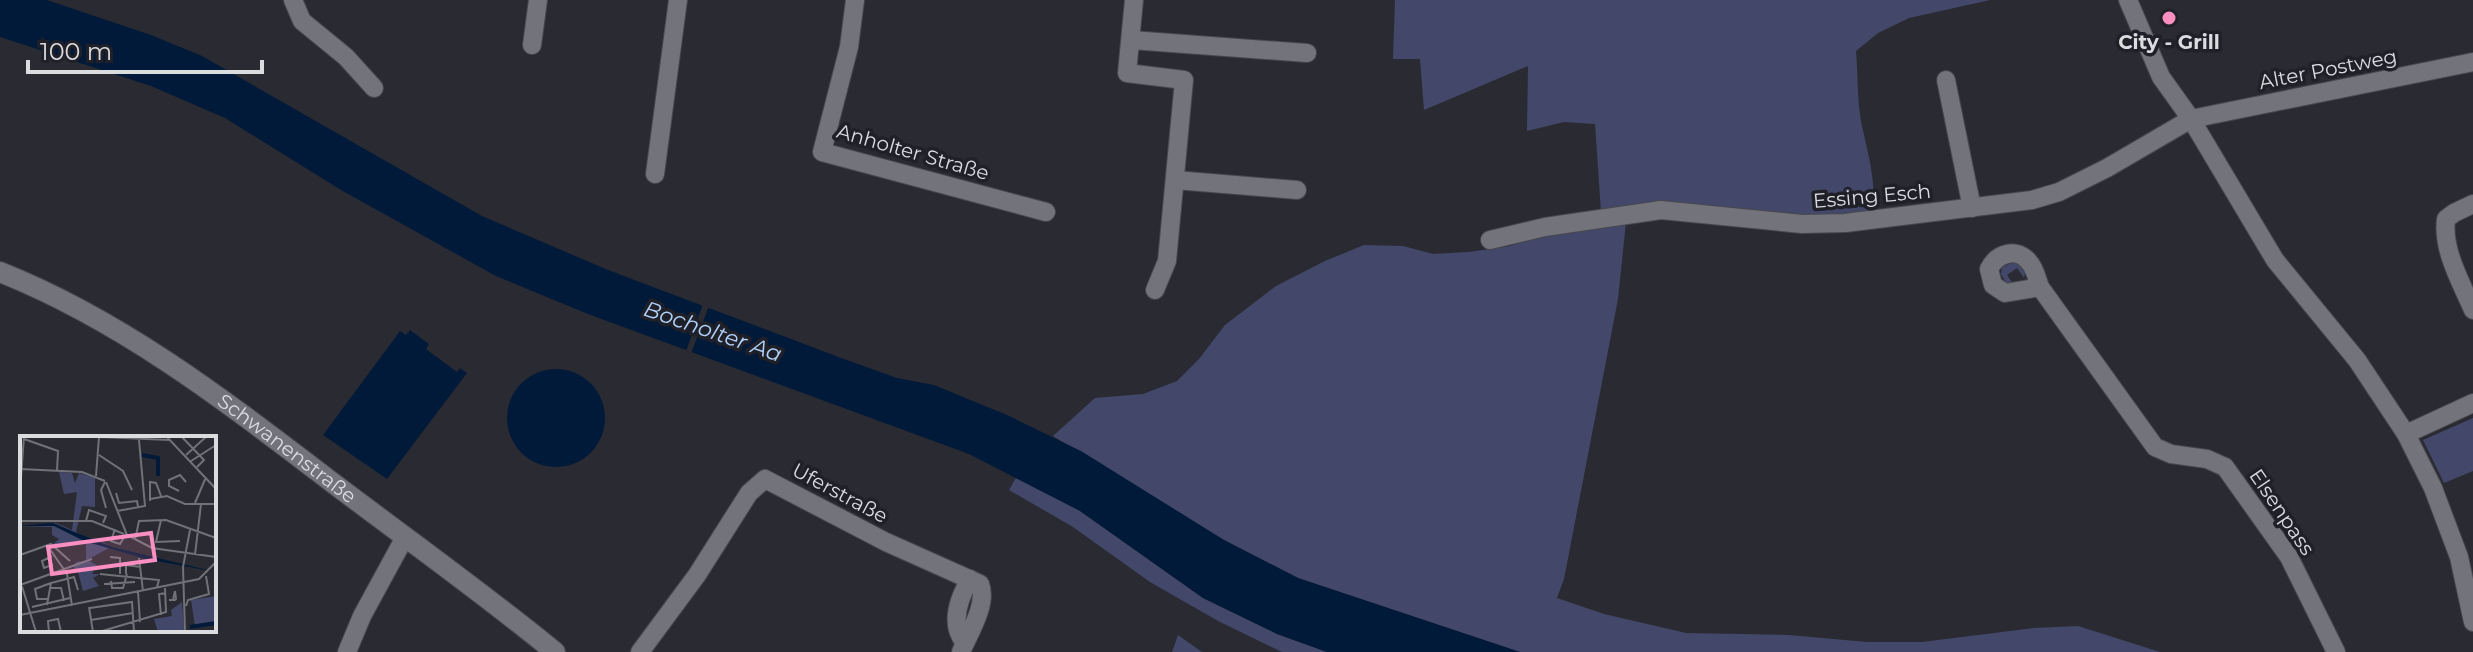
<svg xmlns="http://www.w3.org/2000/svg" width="2473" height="652" viewBox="0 0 2473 652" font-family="Montserrat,sans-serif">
	<rect width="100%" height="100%" fill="#2a2b32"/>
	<!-- green -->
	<g fill="#43486a">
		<path d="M1395 0H1990L1909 18 1878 33 1856 51C1858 74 1857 99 1861 121 1866 147 1880 191 1870 216L1858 218 1601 212 1595 124 1564 122 1527 131 1528 66 1424 110 1420 59H1393Z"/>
		<polygon points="1626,222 1618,299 1564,579 1557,598 1604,614 1686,633 1789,635 1867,642 1922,642 2034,628 2078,626 2160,652 1520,652 1298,578 1224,540 1053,436 1095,398 1143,394 1177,381 1199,359 1225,325 1276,286 1325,261 1364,245 1403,246 1433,254 1469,252 1510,246 1549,234"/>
		<polygon points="2016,261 2026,268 2024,278 2017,268 2007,275 2014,285 2006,283 2001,274 2002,267"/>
		<polygon points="2473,418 2473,471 2444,483 2423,440"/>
		<polygon points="1017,476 1080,511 1203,598 1277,634 1327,652 1282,652 1220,622 1150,582 1073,527 1009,490"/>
		<polygon points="1178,635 1202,652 1172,652"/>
	</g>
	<!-- water -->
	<g fill="#021a39">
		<polygon points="0,0 47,0 151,35 202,56 482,216 608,270 844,359 897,378 934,385 1007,415 1081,451 1224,540 1298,578 1520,652 1327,652 1277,634 1203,598 1080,511 969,454 588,314 496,276 341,190 225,118 151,86 0,37"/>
		<polygon points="410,330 429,344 426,349 457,372 460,368 467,373 387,479 323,435 400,331 406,335"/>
		<circle cx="556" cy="418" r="49"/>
	</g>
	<!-- pier -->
	<polygon fill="#2a2b32" points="704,301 710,303 690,356 685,354"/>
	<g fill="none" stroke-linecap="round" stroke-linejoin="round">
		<defs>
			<g id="minor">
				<polyline points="293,0 302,21 346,57 374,88"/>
				<polyline points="855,0 849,47 822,152 1046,212"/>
				<polyline points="1134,0 1127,73 1184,80 1167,261 1155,290"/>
				<polyline points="2128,0 2161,77 2191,119 2275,260 2357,360 2406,434 2433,488 2459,557 2473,622"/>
				<polyline points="1131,40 1307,53"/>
				<polyline points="532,45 538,0"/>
				<polyline points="1946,80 1972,208"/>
				<polyline points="655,174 678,0"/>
				<polyline points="1175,180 1297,190"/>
				<path d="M2473 204 2454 213 2446 219C2442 250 2461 282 2473 310"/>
				<polyline points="1490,240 1545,227 1661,210 1802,224 1845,223 2032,200 2059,192 2107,168 2191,119 2473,62"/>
				<path d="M2040 287 2005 293 1993 285 1989 269C1997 253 2017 247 2029 262 2035 268 2037 279 2040 287L2155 447 2171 454 2207 459 2225 467 2289 557 2336 652"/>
				<polyline points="2406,434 2473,403"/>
				<path d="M965 643C949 624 959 598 970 579"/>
				<polyline points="347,652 362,616 405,537"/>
				<path d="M640 652 697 575 749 493 765 479 886 542 980 584C988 604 969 633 961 652"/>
			</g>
			<g id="tertiary">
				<path id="s1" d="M0 272C123 321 228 403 333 483 407 539 483 593 555 652"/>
			</g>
		</defs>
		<!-- minor casing -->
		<use href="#minor" stroke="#47474d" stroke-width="20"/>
		<!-- tertiary casing -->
		<use href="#tertiary" stroke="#47474d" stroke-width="22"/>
		<!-- minor -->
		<use href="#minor" stroke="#72737b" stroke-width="18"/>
		<!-- tertiary -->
		<use href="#tertiary" stroke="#72737b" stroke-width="20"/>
	</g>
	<!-- markers -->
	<circle fill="#fc8fc2" stroke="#202128" stroke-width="3" cx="2169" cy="18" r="8"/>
	<g text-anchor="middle" stroke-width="7" stroke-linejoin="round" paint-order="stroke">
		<!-- poi labels -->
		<g font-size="20" font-weight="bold" fill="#dbdce0" stroke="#202128">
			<text x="2169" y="49">City - Grill</text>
		</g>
		<!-- street labels -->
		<g font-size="20" fill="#dbdce0" stroke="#202128">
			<text transform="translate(2328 69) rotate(-11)" y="7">Alter Postweg</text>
			<text transform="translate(913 152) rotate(16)" y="7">Anholter Straße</text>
			<text transform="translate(1872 196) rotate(-5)" y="7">Essing Esch</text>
			<text dy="7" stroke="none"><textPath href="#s1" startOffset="338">Schwanenstraße</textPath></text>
			<text transform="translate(840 493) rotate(28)" y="7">Uferstraße</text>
			<text transform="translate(2282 512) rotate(56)" y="7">Elsenpass</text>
		</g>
		<!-- water labels -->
		<g font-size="22" font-style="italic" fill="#b1d2fc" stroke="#202128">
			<text transform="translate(713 331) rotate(19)" y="8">Bocholter Aa</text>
		</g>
	</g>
	<!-- overview -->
	<g transform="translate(20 436)">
		<rect width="196" height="196" fill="#2a2b32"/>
		<path d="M39 36 52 37 55 47 59 37 75 42V71L62 70 56 96 66 102 78 104 90 110 65 102 35 87 0 88 36 87 52 94 57 56 44 58ZM0 90H34L89 112 67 124 77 129 72 138H80L73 142 79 150 63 155 58 136 52 137 56 126 66 125V108H33L39 103 32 99V91ZM196 160V186L175 190 171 164ZM162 166 164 196H138L134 183 152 180 151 174Z" fill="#43486a"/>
		<path d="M32 87 92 111 196 136 126 123 64 105 34 90H0Z" fill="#021a39"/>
		<path fill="none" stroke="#021a39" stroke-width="4" d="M122 19 138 22V40M170 191 196 187"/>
		<path fill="none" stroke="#717278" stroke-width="2" d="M146 0 196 53M161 0 184 24 177 31M4 3 38 15 37 35M79 19 103 35 112 54M166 19 187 0M171 25 196 9M0 33 62 36 85 45M76 40 79 1 150 4M85 46 81 54 86 72M86 46 107 99 132 112 196 121M159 55 149 50V44L160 39 166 46M0 56 4 0M96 57 99 67 117 65 118 71M130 63 147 60 165 68H196M130 65V46L136 47 141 60M175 67 186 41M97 75 125 70 119 4M141 84 136 106 160 105M0 85H72L104 98M66 85 69 74 86 80 83 87M95 93 91 105 100 108 106 98M115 104 119 85 146 84 196 102M27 109 47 138 52 170M0 119 31 108 50 125M175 119 181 68M90 121 100 122V138M29 122 32 129 24 132 22 125 32 120M119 122 123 155M80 138 139 144 137 151M106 138V129L121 131M91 145 92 152H103L107 138M1 147 16 196M84 148 115 146M0 149 72 123M30 152H41L44 165M118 155 120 186M28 163H17L15 153 31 147M149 164H155L156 163 155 155 153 164M27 169 31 147 54 141 58 154M166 170 168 164 189 158 186 140M12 171 50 162M69 171 73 196M70 172 112 166 114 196M0 179 179 143 196 126M141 179 139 158 146 157M71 184 113 177M29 196 28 185 38 183 41 196M79 196 146 176 145 152M165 196 163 131 170 94"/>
		<path fill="#fc8fc2" fill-opacity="0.15" stroke="#fc8fc2" stroke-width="4" d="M131 97 135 124 32 138 28 111Z"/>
		<rect width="196" height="196" fill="none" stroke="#dbdce0" stroke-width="4"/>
	</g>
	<!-- scale -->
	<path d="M28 60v12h234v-12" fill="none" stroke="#dbdce0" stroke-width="4"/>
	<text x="40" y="60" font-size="24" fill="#dbdce0" stroke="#202128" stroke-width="6" paint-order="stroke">100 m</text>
</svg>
